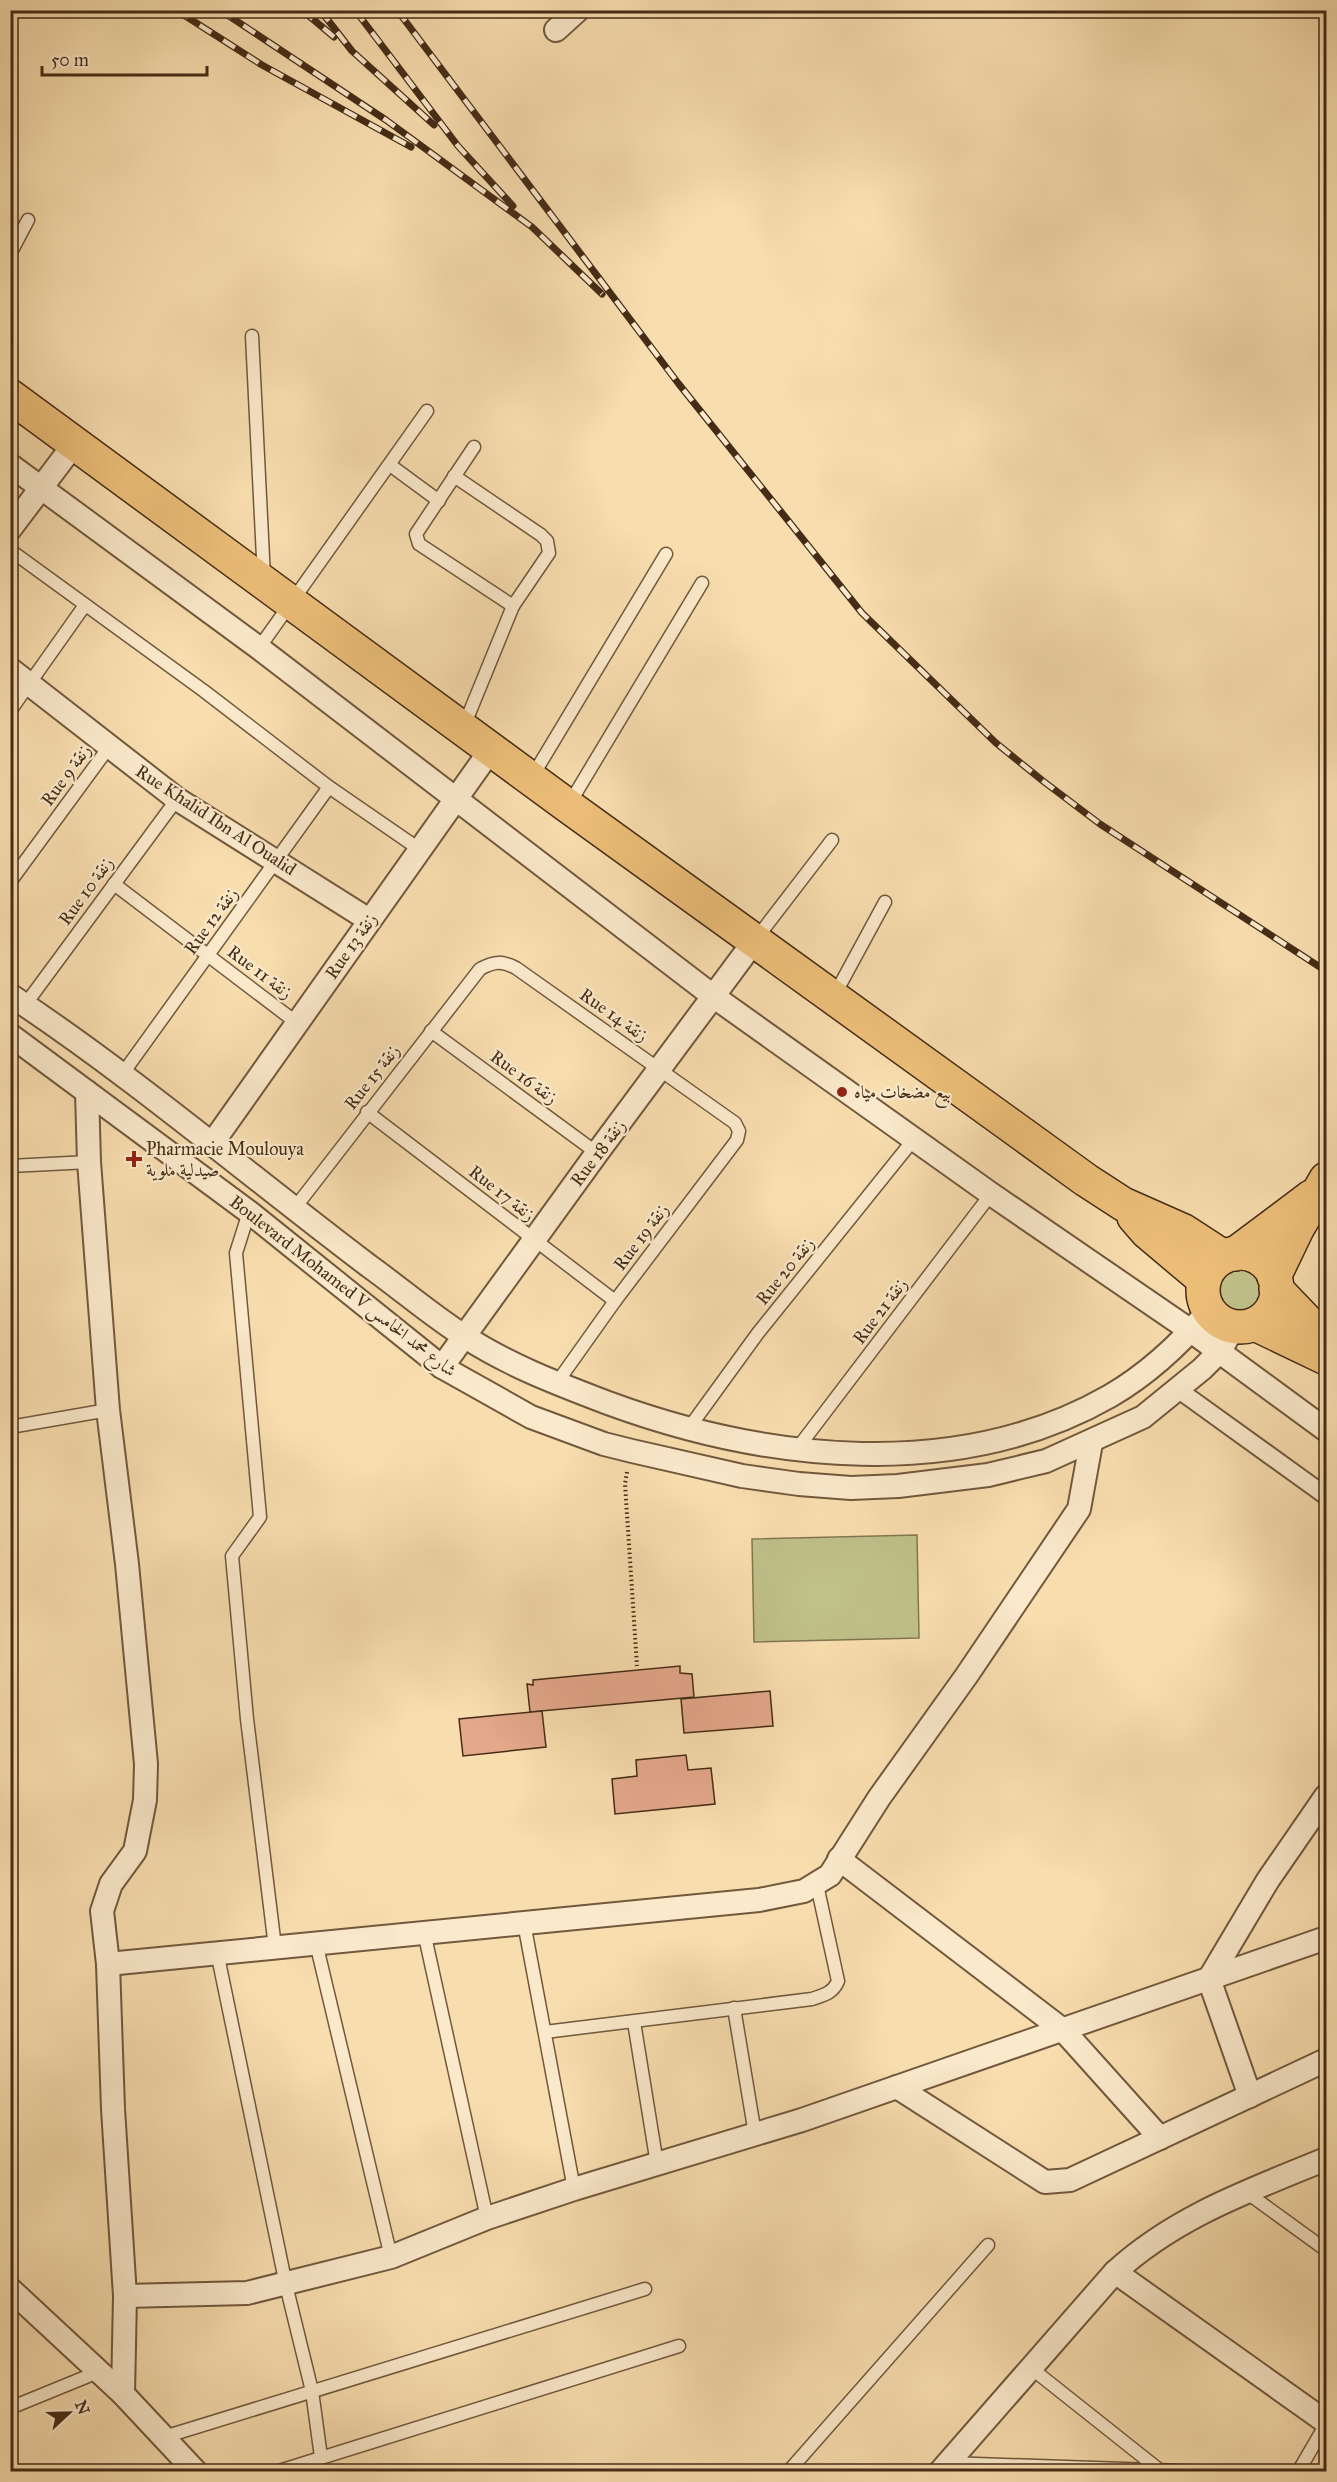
<svg xmlns="http://www.w3.org/2000/svg" width="1337" height="2482" viewBox="0 0 1337 2482" font-family="'IM FELL Great Primer',Amiri,serif">
	<rect width="100%" height="100%" fill="#f8ddaf"/>
	<filter id="stains"><feTurbulence type="fractalNoise" baseFrequency=".00333" numOctaves="4"/><feColorMatrix values="0 0 0 0 .2 0 0 0 0 .09 0 0 0 0 .02 0 0 0 .5 -.17"/></filter>
	<radialGradient id="worn" r=".72"><stop offset=".6" stop-color="#630" stop-opacity="0"/><stop offset="1" stop-color="#630" stop-opacity=".3"/></radialGradient>
	<!-- green -->
	<g fill="#c0c089" stroke="#827650" stroke-width="1.5">
		<circle cx="1240" cy="1291" r="27"/>
		<polygon points="917,1535 919,1638 754,1642 752,1539"/>
	</g>
	<!-- building -->
	<g fill="#e4a88b" stroke="#452c16" stroke-width="1.5">
		<polygon points="680,1666 680,1673 692,1674 694,1697 530,1712 527,1684 533,1685 533,1680"/>
		<polygon points="770,1691 773,1726 684,1733 681,1699"/>
		<polygon points="542,1711 546,1747 463,1756 459,1719"/>
		<polygon points="686,1755 688,1770 711,1768 715,1804 615,1814 612,1779 637,1776 636,1760"/>
	</g>
	<g fill="none" stroke-linecap="round" stroke-linejoin="round">
		<defs>
			<g id="service">
				<polyline points="10,254 28,220"/>
				<polyline points="252,336 264,578"/>
				<polyline points="474,447 416,534 419,544 513,606"/>
				<polyline points="390,465 439,501"/>
				<polyline points="454,476 541,535 547,541 549,553 513,606 464,726"/>
				<polyline points="10,550 204,691 329,787 419,849"/>
				<polyline points="259,648 427,411"/>
				<polyline points="10,711 85,605"/>
				<polyline points="532,777 666,554"/>
				<polyline points="568,806 702,583"/>
				<polyline points="10,882 109,747"/>
				<polyline points="114,884 297,1023"/>
				<polyline points="756,939 832,840"/>
				<polyline points="834,996 885,902"/>
				<polyline points="25,1005 177,799"/>
				<polyline points="431,1031 597,1153"/>
				<polyline points="121,1076 329,787"/>
				<polyline points="367,1112 615,1301"/>
				<polyline points="10,1166 89,1162"/>
				<path d="M294 1209 480 969C495 961 502 961 516 968L735 1123 739 1131 737 1140 615 1301 556 1384"/>
				<polyline points="249,1212 236,1253 260,1517 232,1556 247,1719 275,1947"/>
				<polyline points="10,1427 108,1410"/>
				<polyline points="689,1428 758,1333 914,1139"/>
				<polyline points="797,1449 991,1194"/>
				<polyline points="524,1923 574,2189"/>
				<polyline points="424,1932 487,2218"/>
				<polyline points="316,1943 391,2257"/>
				<polyline points="217,1952 286,2285 312,2391 321,2457"/>
				<polyline points="734,2008 755,2134"/>
				<polyline points="634,2022 657,2164"/>
				<path d="M545 2032 812 1999C824 1995 833 1993 838 1981L817 1885"/>
				<polyline points="1246,2192 1326,2250"/>
				<polyline points="1031,2368 1157,2468"/>
				<polyline points="10,2408 98,2372"/>
				<polyline points="164,2437 645,2289"/>
				<polyline points="948,2463 1211,2472"/>
				<polyline points="276,2472 679,2346"/>
				<polyline points="788,2472 988,2245"/>
				<polyline points="1298,2472 1326,2424"/>
			</g>
			<polyline id="pedestrian" points="1183,1393 1326,1496"/>
			<g id="minor">
				<polyline points="556,30 578,10"/>
				<polyline points="10,465 259,648 713,996 991,1194 1191,1331 1326,1430"/>
				<polyline points="10,529 75,443"/>
				<polyline points="10,669 177,799 369,920"/>
				<path d="M10 995C134 1077 251 1177 369 1266 401 1289 431 1315 464 1336 508 1365 558 1384 608 1403 766 1461 958 1483 1110 1396 1148 1374 1181 1343 1209 1310"/>
				<polyline points="10,1035 249,1212 442,1367 531,1417 604,1444 632,1451 742,1476 799,1484 851,1488 898,1486 988,1475 1046,1461 1143,1417 1202,1369 1219,1352 1235,1326"/>
				<polyline points="87,1092 89,1162 108,1410 127,1564 146,1764 145,1800 135,1851 111,1884 102,1911 108,1964 113,2109 125,2296 123,2394"/>
				<polyline points="211,1145 492,748"/>
				<polyline points="442,1367 597,1153 755,940"/>
				<polyline points="839,1859 1063,2030 1160,2138"/>
				<polyline points="108,1964 759,1900 804,1891 830,1875 879,1798 967,1675 1079,1509 1091,1443"/>
				<polyline points="897,2087 1045,2182 1070,2180 1326,2060"/>
				<polyline points="1250,2096 1209,1979 1268,1880 1326,1796"/>
				<polyline points="1115,2272 1326,2422"/>
				<polyline points="10,2289 123,2394 196,2472"/>
				<polyline points="125,2296 247,2293 391,2257 487,2218 574,2189 802,2120 1326,1938"/>
				<path d="M940 2472 1115 2272C1176 2216 1251 2190 1326 2159"/>
			</g>
			<g id="primary">
				<polyline points="10,396 568,806 1086,1180 1123,1204 1184,1231 1224,1257"/>
				<polyline points="1134,1217 1147,1232 1204,1280"/>
				<circle cx="1240" cy="1290" r="37"/>
				<polyline points="1235,1254 1311,1197"/>
				<polyline points="1274,1277 1297,1229 1326,1179"/>
				<polyline points="1276,1289 1326,1341"/>
				<polyline points="1255,1324 1326,1358"/>
			</g>
		</defs>
		<!-- service casing -->
		<use href="#service" stroke="#72583c" stroke-width="15"/>
		<!-- pedestrian casing -->
		<use href="#pedestrian" stroke="#72583c" stroke-width="20"/>
		<!-- minor casing -->
		<use href="#minor" stroke="#72583c" stroke-width="26"/>
		<!-- primary casing -->
		<use href="#primary" stroke="#452c16" stroke-width="36"/>
		<!-- path -->
		<polyline stroke="#452c16" stroke-width="4" stroke-dasharray="1.5 3" stroke-linecap="butt" points="627,1472 625,1484 637,1666"/>
		<!-- service -->
		<use href="#service" stroke="#fae9cb" stroke-width="12"/>
		<!-- pedestrian -->
		<use href="#pedestrian" stroke="#fae9cb" stroke-width="16"/>
		<!-- minor -->
		<use href="#minor" stroke="#fae9cb" stroke-width="22"/>
		<!-- primary -->
		<use href="#primary" stroke="#ecbe78" stroke-width="33"/>
		<defs>
			<g id="rail">
				<polyline points="176,10 262,65 411,147"/>
				<polyline points="220,10 386,120 532,227 602,294"/>
				<polyline points="302,10 334,37"/>
				<polyline points="320,10 352,51 434,125"/>
				<polyline points="355,10 458,146 513,206"/>
				<polyline points="397,10 678,383 862,613 996,743 1043,781 1100,824 1326,971"/>
			</g>
		</defs>
		<!-- rail casing -->
		<use href="#rail" stroke="#452c16" stroke-width="7"/>
		<!-- rail -->
		<use href="#rail" stroke="#fae9cb" stroke-width="4.5" stroke-dasharray="14" stroke-linecap="butt"/>
	</g>
	<!-- markers -->
	<g fill="#8f2418" stroke="#fae9cb" stroke-width="2">
		<circle cx="842" cy="1092" r="6"/>
		<path d="M131 1150h6v6h6v6h-6v6h-6v-6h-6v-6h6z"/>
	</g>
	<g text-anchor="middle" stroke-width="4.5" stroke-linejoin="round" paint-order="stroke">
		<!-- street labels -->
		<g font-size="18" fill="#452c16" stroke="#fae9cb">
			<text transform="translate(66 775) rotate(-54)" y="6">Rue 9 زنقة</text>
			<text transform="translate(216 820) rotate(33)" y="6">Rue Khalid Ibn Al Oualid</text>
			<text transform="translate(86 891) rotate(-54)" y="6">Rue 10 زنقة</text>
			<text transform="translate(211 921) rotate(-54)" y="6">Rue 12 زنقة</text>
			<text transform="translate(351 946) rotate(-55)" y="6">Rue 13 زنقة</text>
			<text transform="translate(260 972) rotate(37)" y="6">Rue 11 زنقة</text>
			<text transform="translate(614 1015) rotate(35)" y="6">Rue 14 زنقة</text>
			<text transform="translate(372 1077) rotate(-52)" y="6">Rue 15 زنقة</text>
			<text transform="translate(524 1077) rotate(36)" y="6">Rue 16 زنقة</text>
			<text transform="translate(598 1153) rotate(-53)" y="6">Rue 18 زنقة</text>
			<text transform="translate(502 1193) rotate(38)" y="6">Rue 17 زنقة</text>
			<text transform="translate(641 1237) rotate(-53)" y="6">Rue 19 زنقة</text>
			<text transform="translate(785 1271) rotate(-51)" y="6">Rue 20 زنقة</text>
			<text transform="translate(343 1286) rotate(38)" y="6">Boulevard Mohamed V شارع محمد الخامس</text>
			<text transform="translate(880 1311) rotate(-53)" y="6">Rue 21 زنقة</text>
		</g>
		<!-- poi labels -->
		<g font-size="18" fill="#452c16" stroke="#fae9cb" text-anchor="start">
			<text x="854" y="1098">بيع مضخات مياه</text>
			<text x="146" y="1155">Pharmacie Moulouya<tspan x="146" dy="21">صيدلية ملوية</tspan></text>
		</g>
	</g>
	<!-- margin -->
	<rect width="1337" height="2482" fill="none" stroke="#f8ddaf" stroke-width="36"/>
	<rect x="12" y="12" width="1313" height="2458" fill="none" stroke="#452c16" stroke-width="3"/>
	<rect x="18" y="18" width="1301" height="2446" fill="none" stroke="#452c16" stroke-width="1.5"/>
	<!-- north arrow -->
	<g transform="translate(69 2413) rotate(68)" stroke="#fae9cb" stroke-width="4.5" paint-order="stroke">
	<path d="M0-4.5L10 22L0 15L-10 22Z" fill="#452c16"/>
	<text y="-9" font-size="16" font-weight="bold" text-anchor="middle" fill="#452c16">N</text>
	</g>
	<!-- scale -->
	<path d="M42 66v9h165v-9" fill="none" stroke="#452c16" stroke-width="3"/>
	<text x="51" y="66" font-size="18" fill="#452c16" stroke="#fae9cb" stroke-width="4.5" paint-order="stroke">50 m</text>
	<rect width="100%" height="100%" filter="url(#stains)"/>
	<rect width="100%" height="100%" fill="url(#worn)"/>
</svg>
